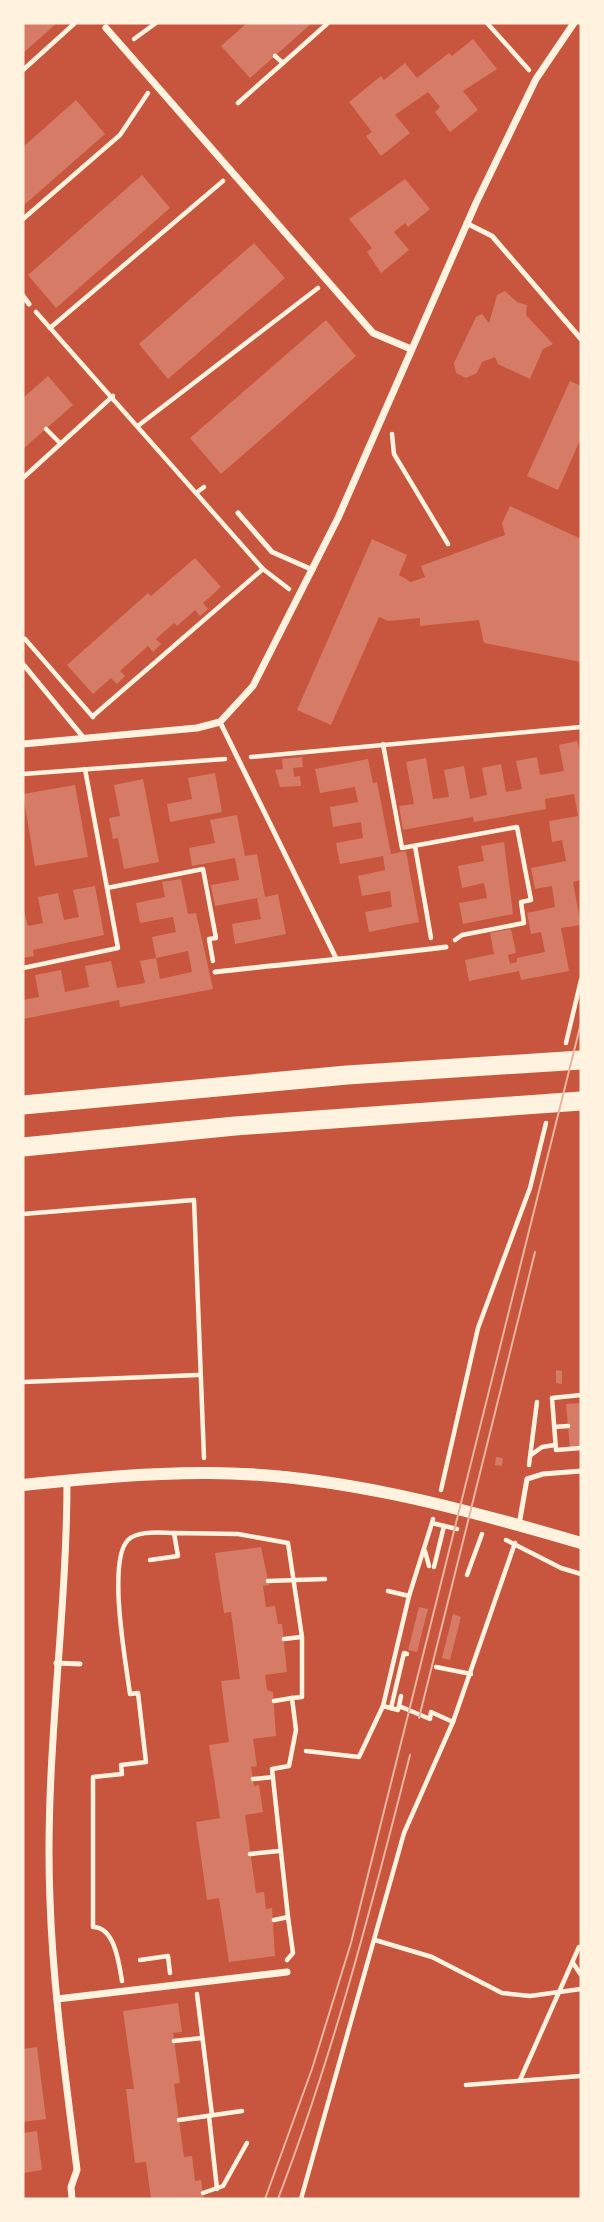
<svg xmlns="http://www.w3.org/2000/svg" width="604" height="2222" viewBox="0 0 604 2222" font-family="'Libre Baskerville',serif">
	<rect width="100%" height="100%" fill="#c8553d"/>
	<!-- building -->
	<g fill="#d67c66">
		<polygon points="23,23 57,23 23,53"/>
		<polygon points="247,23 312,23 250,78 221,46"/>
		<polygon points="473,39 497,69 463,91 478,110 450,132 435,112 440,107 428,92 395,115 410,133 381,156 366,136 372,132 349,102 381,76 384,80 405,63 417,78 449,53 452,56"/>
		<polygon points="76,100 105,134 23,206 23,147"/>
		<polygon points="142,175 170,208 56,308 28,275"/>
		<polygon points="405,179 430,209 408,227 405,223 394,232 409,250 381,273 367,252 372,248 349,219"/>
		<polygon points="254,243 285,278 168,379 139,344"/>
		<polygon points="505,291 517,302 527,305 526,315 553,344 543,349 530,379 498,364 495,357 482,362 477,373 466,378 456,373 454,363 476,317 482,314 489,323 497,295"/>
		<polygon points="326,320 356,356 221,474 190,438"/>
		<polygon points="48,376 73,405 23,449 23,398"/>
		<polygon points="570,381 581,386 581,438 558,490 527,476"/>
		<polygon points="510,506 581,539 581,662 484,643 479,620 420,626 420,618 388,621 379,617 331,725 297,710 372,539 407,555 399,575 411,582 425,577 421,566 505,535 502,523"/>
		<polygon points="195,558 221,587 203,603 208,609 200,616 195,610 177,626 174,623 156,639 161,644 153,652 148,646 120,671 125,676 117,684 111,678 93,694 67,665 148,593 151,596"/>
		<polygon points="577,741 581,755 581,880 573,882 581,925 561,928 569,971 521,980 519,971 469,981 465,960 494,954 490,933 511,929 516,953 508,955 510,964 517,962 517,958 545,952 541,932 531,934 527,913 555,907 552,886 535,889 531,868 566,861 562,840 552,842 549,821 578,816 574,794 545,799 546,809 474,822 473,817 403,830 399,806 414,804 406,762 426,758 433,799 449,797 444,770 464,766 470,799 487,795 482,768 501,764 506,792 522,789 516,761 537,757 540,775 564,771 559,745"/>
		<polygon points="302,757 303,767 293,768 294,777 300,776 301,786 280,787 275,770 283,769 282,759"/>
		<polygon points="368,759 373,783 377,782 391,854 406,851 419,922 369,932 365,912 392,907 390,891 362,896 358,876 385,870 383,856 340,864 336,843 363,838 361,822 333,827 330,807 358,802 355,787 320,793 315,769"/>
		<polygon points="215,773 222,812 170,822 167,804 192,799 188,778"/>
		<polygon points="143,779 159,862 124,869 118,838 113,839 109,818 120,816 114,785"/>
		<polygon points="75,785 88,857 35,866 23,794"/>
		<polygon points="237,815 245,856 257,854 265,897 278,894 286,934 235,944 232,924 261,919 257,898 215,906 211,885 239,880 235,858 192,866 189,848 215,843 210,820"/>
		<polygon points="504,842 513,914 463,924 459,903 487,898 484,883 462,888 458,866 484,861 481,846"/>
		<polygon points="181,879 188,914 196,913 213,989 120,1007 119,1000 23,1019 23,1000 39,997 35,975 61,970 65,992 89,987 85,966 111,961 117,988 145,983 140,961 156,958 160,979 192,972 188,951 156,958 152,937 176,932 173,917 140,923 136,903 165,897 162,882"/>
		<polygon points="95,886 104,935 33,950 34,956 23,958 23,907 28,926 43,923 38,897 58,893 64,920 79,917 73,890"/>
		<polygon points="556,1370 562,1371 562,1384 556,1383"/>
		<polygon points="581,1403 581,1447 570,1448 566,1404"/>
		<polygon points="496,1457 503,1458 502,1466 495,1465"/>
		<polygon points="261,1547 269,1585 263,1586 266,1607 275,1606 278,1624 282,1624 287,1672 265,1675 267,1690 273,1692 276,1736 253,1739 257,1766 251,1767 254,1786 259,1785 263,1812 245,1815 256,1893 264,1892 266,1909 272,1908 275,1956 229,1962 219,1898 207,1900 196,1822 220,1818 209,1745 229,1742 221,1681 240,1679 231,1612 224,1613 215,1553"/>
		<polygon points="419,1607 428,1609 417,1652 408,1650"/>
		<polygon points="453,1614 461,1617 450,1660 442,1658"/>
		<polygon points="178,2003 182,2032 173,2033 180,2083 174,2084 184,2157 192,2156 195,2181 201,2180 204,2199 151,2199 146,2162 135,2163 126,2089 134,2089 123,2011"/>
		<polygon points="37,2047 46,2119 23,2122 23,2049"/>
		<polygon points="37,2131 42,2170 23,2173 23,2133"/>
	</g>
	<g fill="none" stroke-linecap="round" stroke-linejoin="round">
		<!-- path -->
		<g stroke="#fff3e0" stroke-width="4.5">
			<polyline points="487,23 529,70"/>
			<polyline points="134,39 156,23"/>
			<polyline points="275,56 283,63"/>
			<polyline points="23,70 75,23"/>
			<polyline points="238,103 328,23"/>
			<polyline points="23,219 120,135 148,93"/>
			<polyline points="36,312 263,569 289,589"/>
			<polyline points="50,328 223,181"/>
			<polyline points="139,425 318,288"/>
			<polyline points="46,429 60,443"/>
			<polyline points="392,434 394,454 448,544"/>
			<polyline points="23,478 113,396"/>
			<polyline points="196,493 204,487"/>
			<polyline points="25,639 93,717"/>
			<polyline points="93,716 263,569"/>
			<polyline points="383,744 402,848 517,827 531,900 521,902 524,923 462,935 455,940"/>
			<polyline points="251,757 581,727"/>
			<polyline points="85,769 107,888 203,869 216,938 209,939 213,961"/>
			<polyline points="23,774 225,759"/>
			<polyline points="415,846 431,938"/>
			<polyline points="23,968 118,948 107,888"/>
			<polyline points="566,1043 581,980"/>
			<polyline points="23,1214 194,1200 204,1458"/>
			<polyline points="23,1382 198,1375"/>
			<polyline points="581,1395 552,1398 556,1450 581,1448"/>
			<polyline points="554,1427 568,1426"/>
			<polyline points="531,1455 542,1447 555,1445"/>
			<polyline points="529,1465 537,1402"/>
			<polyline points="441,1490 478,1328 530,1188 546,1123"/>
			<polyline points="433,1519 432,1523 457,1529"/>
			<polyline points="432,1523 409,1596 383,1706 398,1710 399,1706 430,1719 431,1712 453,1722"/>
			<polyline points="506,1540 561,1568 581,1574"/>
			<polyline points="425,1551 429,1566"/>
			<polyline points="150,1560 178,1556 174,1533 238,1534 288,1543 302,1637 302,1697 292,1698 296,1730 289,1766 272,1769 288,1917 274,1920"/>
			<polyline points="434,1567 444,1526"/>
			<polyline points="467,1575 482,1534"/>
			<polyline points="268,1581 325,1579"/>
			<polyline points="388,1591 409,1596"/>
			<polyline points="284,1639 301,1637"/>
			<polyline points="436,1667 471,1674"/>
			<polyline points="274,1701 292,1698"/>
			<polyline points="399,1706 401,1696"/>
			<polyline points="391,1708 404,1653 407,1654"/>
			<polyline points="306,1751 359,1757 383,1706"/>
			<polyline points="253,1779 273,1777"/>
			<polyline points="250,1854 279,1851"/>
			<polyline points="375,1940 432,1957 502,1993 530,1996 581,1989"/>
			<polyline points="140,1960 168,1956 170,1973"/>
			<polyline points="287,1960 293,1953 288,1917"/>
			<polyline points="573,1963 581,1975"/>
			<path d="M122 1981C119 1964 115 1927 93 1927V1777L122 1774 121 1765 146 1762 138 1693 130 1694C126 1664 107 1561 128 1540 138 1530 161 1533 174 1533"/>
			<polyline points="197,1994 212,2115"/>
			<polyline points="174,2041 202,2038"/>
			<polyline points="520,2080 579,1947"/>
			<polyline points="466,2085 581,2076"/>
			<polyline points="209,2116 217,2189"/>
			<polyline points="179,2120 242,2111"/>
			<polyline points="203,2193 223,2186 247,2143"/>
			<polyline points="301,2199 404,1833 453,1722 515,1543"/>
		</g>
		<!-- service -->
		<g stroke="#fff3e0" stroke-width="5">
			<polyline points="466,223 492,236 581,339"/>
			<polyline points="23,296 29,304"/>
			<polyline points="238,513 272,552 313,570"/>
			<polyline points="23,664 83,737"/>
			<polyline points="220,722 336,958"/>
			<path d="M215 972C293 963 369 957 446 947"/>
			<polyline points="519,1525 527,1479 543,1474 581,1471"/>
			<polyline points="56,1663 80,1664"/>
		</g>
		<!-- minor -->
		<g stroke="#fff3e0" stroke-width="7">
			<polyline points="106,28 373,333 411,349"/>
			<polyline points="23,744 197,728 220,722 253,686 338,518 476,203 536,79 574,23"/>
			<path d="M67 1481C67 1620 44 1760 50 1900 53 1990 66 2080 77 2170L71 2187 72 2199"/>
			<polyline points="57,1999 287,1972"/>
		</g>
		<!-- tertiary -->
		<path stroke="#fff3e0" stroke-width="12" d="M23 1485C83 1479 144 1473 204 1473 329 1472 462 1508 581 1543"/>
		<!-- trunk -->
		<g stroke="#fff3e0" stroke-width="19">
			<polyline points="23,1105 347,1075 581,1060"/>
			<polyline points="23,1147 235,1126 581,1101"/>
		</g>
		<!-- tram -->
		<g stroke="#e9b49f" stroke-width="2">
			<polyline points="419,1718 535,1252"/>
			<polyline points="265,2199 312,2069 351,1943 581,1023"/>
			<path d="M278 2199C333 2055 372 1905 410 1755"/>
		</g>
	</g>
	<!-- border -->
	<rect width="604" height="2222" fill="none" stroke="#fff3e0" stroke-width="49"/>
</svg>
